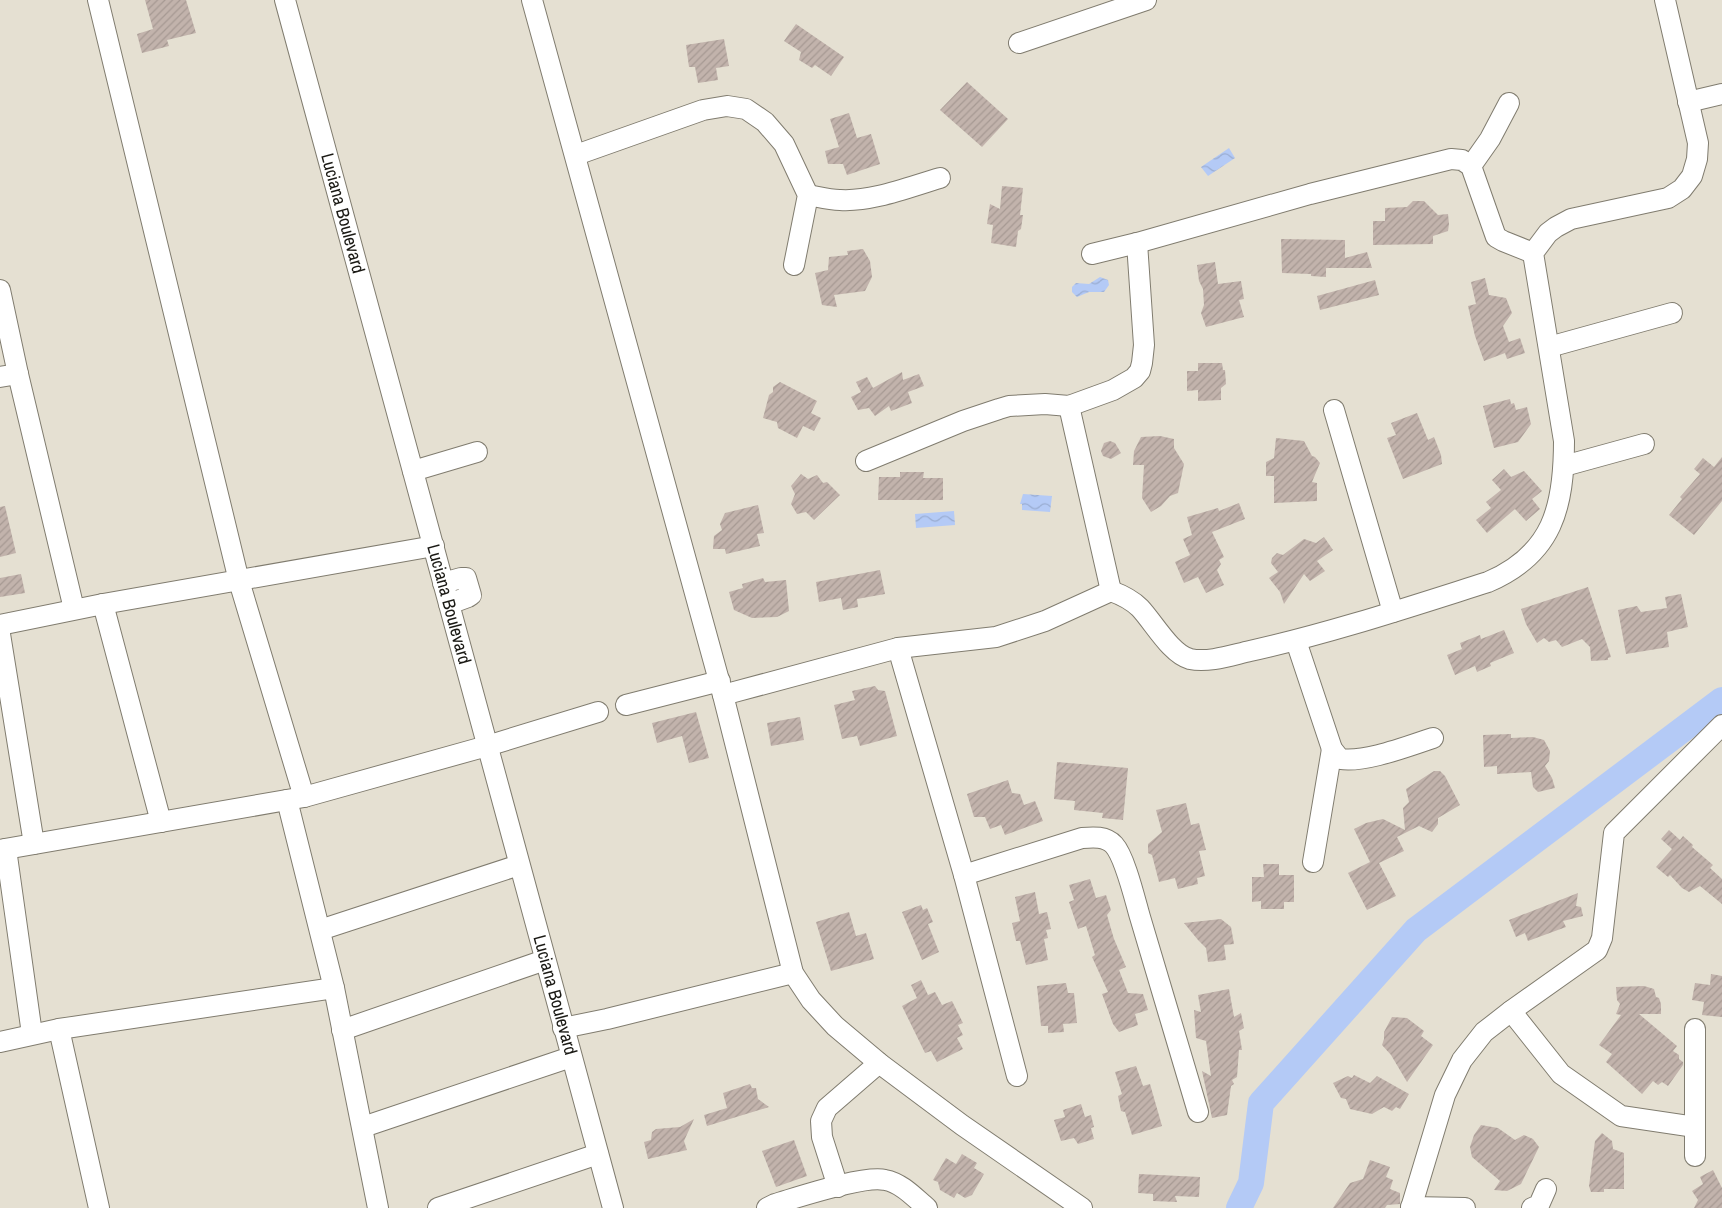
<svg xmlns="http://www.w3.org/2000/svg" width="1722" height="1208" viewBox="0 0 1722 1208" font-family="'Archivo Narrow',sans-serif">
	<defs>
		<pattern id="water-waves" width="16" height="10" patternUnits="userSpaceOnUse" patternTransform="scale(1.25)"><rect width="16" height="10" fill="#b4caf6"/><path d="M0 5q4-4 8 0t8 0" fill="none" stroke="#9aadd2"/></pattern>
		<pattern id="building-hatch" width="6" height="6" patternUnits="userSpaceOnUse" patternTransform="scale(1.25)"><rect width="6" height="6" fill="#c2b3ac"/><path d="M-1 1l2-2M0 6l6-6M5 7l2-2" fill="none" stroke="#a69993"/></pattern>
	</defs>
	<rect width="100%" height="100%" fill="#e5e0d2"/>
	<!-- water -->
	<g fill="url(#water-waves)">
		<polygon points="1229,148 1235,158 1208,176 1201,167"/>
		<polygon points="1100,277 1108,280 1109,285 1104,292 1089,292 1077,297 1072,292 1072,287 1076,283 1089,284"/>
		<polygon points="1023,494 1052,496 1050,512 1022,510 1022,504 1020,504"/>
		<polygon points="954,511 955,525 916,528 915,514"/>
	</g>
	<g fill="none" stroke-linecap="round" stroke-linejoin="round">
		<!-- river -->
		<polyline stroke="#b4caf6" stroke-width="26" points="1239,1208 1251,1183 1261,1103 1416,930 1722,700"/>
	</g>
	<!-- building -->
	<g fill="url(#building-hatch)">
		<polygon points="145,0 186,0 196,33 167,40 169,46 142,53 137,34 153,29"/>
		<polygon points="796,24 844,57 831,76 815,65 812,68 799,60 801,52 784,41"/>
		<polygon points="724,39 729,66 716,68 718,80 698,83 695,67 689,67 686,45"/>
		<polygon points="967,82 1008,119 982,147 940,110"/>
		<polygon points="849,113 857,138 871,134 880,164 847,175 843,164 828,164 825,151 839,147 830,119"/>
		<polygon points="1002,186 1023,188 1020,215 1023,215 1021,229 1018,231 1016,247 991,243 993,225 987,224 990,204 1000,209"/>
		<polygon points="1413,201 1424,201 1438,215 1448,214 1449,224 1448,231 1433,236 1433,244 1373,245 1373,221 1385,221 1385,208 1407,207"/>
		<polygon points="1281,239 1345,240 1345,258 1367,252 1372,268 1326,268 1326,277 1311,276 1311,274 1282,273"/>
		<polygon points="863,249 870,261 872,277 865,291 834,295 837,307 822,305 815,273 828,270 829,257 848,255 847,251"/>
		<polygon points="1215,262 1218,284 1241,281 1244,299 1239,300 1244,317 1206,327 1201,313 1204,305 1203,289 1199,281 1197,265"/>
		<polygon points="1485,278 1489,295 1506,298 1512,313 1503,326 1509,342 1520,338 1525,353 1507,359 1505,353 1484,361 1475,336 1468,306 1476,304 1471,282"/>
		<polygon points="1375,280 1379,295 1320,310 1317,296"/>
		<polygon points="1198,363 1222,363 1223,370 1225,370 1226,384 1221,388 1221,400 1198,401 1198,390 1187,391 1187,371 1198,371"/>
		<polygon points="902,372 903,380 919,374 924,386 908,392 912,403 891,411 889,406 875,416 869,408 858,410 851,397 861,392 856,382 867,377 873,388"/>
		<polygon points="780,382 817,401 811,413 821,418 814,431 803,426 797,438 778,428 777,422 763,418 769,395 773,392 773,387"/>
		<polygon points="1510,399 1511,404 1514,403 1516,410 1527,407 1531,424 1518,442 1494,448 1483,406"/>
		<polygon points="1417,413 1428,440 1434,437 1441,455 1442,464 1403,479 1387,438 1396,435 1391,423"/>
		<polygon points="1160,436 1174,439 1174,448 1184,464 1178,493 1170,496 1161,506 1151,512 1142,498 1144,465 1133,465 1134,451 1141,437"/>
		<polygon points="1276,438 1304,441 1312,456 1315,457 1320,463 1312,482 1317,483 1317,501 1274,503 1274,476 1266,476 1266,462 1274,458"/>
		<polygon points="1110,441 1115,443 1121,453 1111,459 1103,456 1101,451 1104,443"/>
		<polygon points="1722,457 1722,501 1694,535 1669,515 1682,499 1680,497 1700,474 1694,469 1703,458 1714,467"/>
		<polygon points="1504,469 1511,477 1524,471 1542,491 1532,499 1540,509 1526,521 1515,509 1487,533 1476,520 1491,508 1486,502 1501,490 1492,480"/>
		<polygon points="900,472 924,472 923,478 943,478 943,500 878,500 879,477 900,477"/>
		<polygon points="801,474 808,479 817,475 823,483 827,482 840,495 814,520 806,512 797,514 791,504 795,494 791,486"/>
		<polygon points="1239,503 1245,519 1212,532 1224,557 1219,560 1221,564 1217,570 1224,585 1206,593 1198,577 1184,583 1175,562 1190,555 1183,539 1192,535 1187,517 1218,508 1219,511"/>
		<polygon points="758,505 764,533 757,534 760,546 726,554 725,549 713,549 714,536 722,530 720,524 725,513"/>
		<polygon points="5,506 16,553 0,557 0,507"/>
		<polygon points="1324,537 1333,550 1317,561 1325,571 1310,581 1304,574 1284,604 1280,592 1269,578 1278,572 1271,563 1272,558 1277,553 1283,555 1304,539 1316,543"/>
		<polygon points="880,570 885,594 857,599 858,607 843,610 841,598 819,602 816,582"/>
		<polygon points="21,574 25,593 0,597 0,578"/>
		<polygon points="763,578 765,582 786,580 789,611 777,617 752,618 734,610 729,592 743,588 742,584"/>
		<polygon points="1588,587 1611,657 1608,658 1608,660 1591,661 1590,647 1582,639 1562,647 1556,640 1549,642 1544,638 1537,643 1526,624 1521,609"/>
		<polygon points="1681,594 1688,627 1667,632 1669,647 1626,654 1618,610 1637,606 1641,612 1667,608 1665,597"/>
		<polygon points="1504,630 1514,653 1490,663 1491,666 1477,672 1475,666 1455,675 1447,655 1462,649 1460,643 1480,635 1481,639"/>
		<polygon points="875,686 878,690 885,691 897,736 860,746 857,736 842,739 834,705 855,700 852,691"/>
		<polygon points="696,712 709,758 689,763 682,736 657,743 652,723"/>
		<polygon points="800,717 804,740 771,746 767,723"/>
		<polygon points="1511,734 1511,738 1533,737 1544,740 1550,751 1549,761 1545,766 1552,778 1555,788 1538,792 1533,787 1531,772 1497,774 1497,766 1484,767 1483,735"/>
		<polygon points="1057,762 1128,768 1123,820 1102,818 1103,813 1074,810 1075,801 1054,799"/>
		<polygon points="1434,771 1440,771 1445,776 1460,805 1438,818 1438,824 1432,832 1419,826 1397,837 1404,851 1379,863 1396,896 1367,910 1348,873 1370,862 1354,829 1366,823 1383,819 1405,830 1403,808 1409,802 1406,789"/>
		<polygon points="1008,780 1012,793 1020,794 1024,805 1035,801 1043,821 1005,835 1001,825 990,829 985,817 974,817 967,794"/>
		<polygon points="1186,803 1191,825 1199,823 1206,850 1199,851 1205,876 1197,878 1198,884 1178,889 1175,878 1159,882 1152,855 1148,853 1148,844 1162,832 1156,810"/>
		<polygon points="1669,830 1680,840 1683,836 1693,845 1692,847 1713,865 1710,868 1722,879 1722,904 1700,886 1689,892 1682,888 1670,875 1668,877 1656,867 1672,849 1661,839"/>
		<polygon points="1263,864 1279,864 1279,875 1294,875 1294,902 1284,902 1284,909 1261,909 1261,901 1252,902 1252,877 1264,877"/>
		<polygon points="1090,879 1096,898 1106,895 1111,910 1107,915 1114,939 1126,967 1119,970 1128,993 1143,994 1148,1010 1135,1014 1138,1025 1119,1032 1113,1024 1102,994 1108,992 1092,957 1095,955 1086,926 1078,929 1069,902 1074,900 1069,885"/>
		<polygon points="1035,892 1039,914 1047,912 1051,929 1046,930 1048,938 1044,939 1048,960 1026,965 1020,941 1016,941 1012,923 1020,921 1015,897"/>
		<polygon points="1578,893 1576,906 1581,907 1583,916 1563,921 1566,927 1528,941 1525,933 1516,937 1509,920"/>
		<polygon points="921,905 923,910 927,908 933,922 928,924 939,952 922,960 902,912"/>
		<polygon points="849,912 856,936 866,933 874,959 831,971 816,922"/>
		<polygon points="1221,919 1231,927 1234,944 1224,945 1226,960 1208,962 1206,948 1198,940 1184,923"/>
		<polygon points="1711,974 1722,976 1722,1017 1702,1015 1704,1002 1692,1000 1695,983 1710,985"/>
		<polygon points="921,980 928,995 935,992 942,1005 952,1001 963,1023 958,1025 963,1035 957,1038 963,1049 937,1062 931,1051 925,1053 902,1006 917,998 911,985"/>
		<polygon points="1066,983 1068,993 1074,993 1077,1023 1063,1024 1064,1032 1048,1033 1048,1026 1041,1026 1037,986"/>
		<polygon points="1644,986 1654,989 1656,997 1659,998 1661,1004 1661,1014 1639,1014 1677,1046 1673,1051 1679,1055 1679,1059 1683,1062 1683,1065 1668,1086 1662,1082 1658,1085 1653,1081 1642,1094 1606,1062 1612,1054 1599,1045 1621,1015 1616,1014 1620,1004 1617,1000 1616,987"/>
		<polygon points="1229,989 1234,1017 1241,1013 1244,1028 1239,1031 1242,1050 1239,1050 1237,1077 1232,1080 1234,1084 1231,1086 1227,1115 1212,1118 1202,1071 1211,1076 1206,1041 1196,1038 1194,1010 1201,1012 1198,995"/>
		<polygon points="1392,1017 1407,1018 1424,1031 1421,1036 1433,1045 1407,1082 1391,1055 1382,1045 1384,1039 1384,1032"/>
		<polygon points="1136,1066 1143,1086 1150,1084 1162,1126 1132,1135 1125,1112 1121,1111 1118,1096 1122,1094 1115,1072"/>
		<polygon points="1354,1075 1370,1083 1377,1076 1409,1094 1400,1109 1396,1107 1392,1111 1384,1107 1372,1114 1350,1109 1346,1099 1341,1098 1333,1083 1348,1076 1352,1078"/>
		<polygon points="750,1084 752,1088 756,1088 758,1099 769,1107 707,1126 704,1115 727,1108 723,1093"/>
		<polygon points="1081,1104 1085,1117 1091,1115 1094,1127 1091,1128 1094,1139 1078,1144 1074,1138 1061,1141 1054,1120 1065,1117 1063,1110"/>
		<polygon points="694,1119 684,1141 687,1150 648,1159 644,1142 651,1140 652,1132 656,1129 680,1127"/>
		<polygon points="1481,1125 1498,1128 1515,1140 1524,1135 1533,1139 1539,1147 1521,1184 1507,1191 1494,1190 1500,1181 1472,1157 1470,1147 1474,1135"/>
		<polygon points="1602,1133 1612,1141 1613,1149 1624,1153 1624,1189 1604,1189 1604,1192 1591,1192 1589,1186 1595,1141"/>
		<polygon points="794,1140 807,1176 776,1187 762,1151"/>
		<polygon points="962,1154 977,1163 974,1168 984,1174 972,1195 965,1198 957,1193 954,1198 940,1190 938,1182 933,1180 946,1158 956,1164"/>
		<polygon points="1370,1160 1390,1167 1386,1177 1393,1180 1390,1189 1400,1193 1400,1204 1387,1205 1385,1208 1333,1208 1350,1183 1363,1179"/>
		<polygon points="1713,1170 1722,1188 1722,1208 1694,1208 1698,1200 1692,1191 1703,1184 1700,1177"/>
		<polygon points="1139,1174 1200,1177 1199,1197 1175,1196 1177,1202 1153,1201 1153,1194 1138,1193"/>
	</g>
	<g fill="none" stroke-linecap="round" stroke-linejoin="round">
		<defs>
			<g id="minor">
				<polyline points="98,0 239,581 304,797"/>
				<path id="s1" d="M285 0 613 1208"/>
				<polyline points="532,0 723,695 793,973 811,1000 835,1026 879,1063 962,1125 1082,1208"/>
				<polyline points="1019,43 1146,0"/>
				<polyline points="1688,102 1722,94"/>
				<polyline points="576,155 703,110 727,106 746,109 765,122 784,144 808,195 794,265"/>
				<polyline points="1471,166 1490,139 1509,103"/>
				<path d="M808 195C819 197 829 200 840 200 872 202 909 187 940 178"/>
				<polyline points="1092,254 1137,243 1310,194 1451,159 1462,160 1471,166 1496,237 1503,241 1533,253"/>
				<polyline points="0,290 18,374 74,609"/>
				<polyline points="1549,347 1672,313"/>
				<polyline points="0,377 18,374"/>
				<polyline points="1069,406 1111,591"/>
				<polyline points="1334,410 1393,612"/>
				<polyline points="866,461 963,421 999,409 1009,406 1045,404 1069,406 1113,390 1134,378 1140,371 1142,363 1144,345 1137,243"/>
				<polyline points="1564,466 1644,444"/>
				<polyline points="413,471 477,452"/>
				<polyline points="443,583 461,578 466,578 471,595 468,597 449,604"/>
				<polyline points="103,604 161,822"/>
				<polyline points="0,625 103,604 434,546"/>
				<polyline points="0,634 34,844"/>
				<path d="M1296 641 1332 749 1340 759C1365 763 1408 746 1433 738"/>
				<polyline points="898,648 964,875 1017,1076"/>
				<path d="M723 695 898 648 996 637 1045 621 1111 591C1122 595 1132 600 1140 608 1154 623 1171 654 1190 659 1209 663 1232 655 1250 651 1331 633 1409 607 1488 582 1553 554 1564 507 1564 441L1533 253 1548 233 1556 227 1571 219 1668 198 1682 189 1692 176 1697 159 1698 143 1665 0"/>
				<polyline points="626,705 720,681"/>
				<polyline points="287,800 334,988 378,1208"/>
				<polyline points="6,849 32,1034"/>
				<polyline points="0,850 304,797 487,746 598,712"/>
				<polyline points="1313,862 1332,749"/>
				<path d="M964 875 1082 838C1093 837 1106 836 1114 845 1125 857 1135 900 1140 917 1159 982 1179 1047 1198 1112"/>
				<polyline points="320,930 519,865"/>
				<polyline points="1511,1011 1561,1074 1621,1116 1695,1127"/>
				<polyline points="563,1028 607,1019 793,973"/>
				<polyline points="59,1029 99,1208"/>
				<polyline points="1695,1029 1695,1156"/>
				<polyline points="342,1030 545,960"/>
				<polyline points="0,1042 59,1029 334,988"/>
				<polyline points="363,1127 571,1057"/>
				<polyline points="838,1187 822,1137 821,1121 827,1108 879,1063"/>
				<polyline points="1411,1207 1465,1208"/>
				<polyline points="438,1208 598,1154"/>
				<path d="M767 1208 775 1204C799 1197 864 1175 885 1180 902 1183 915 1198 927 1208"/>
				<polyline points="1411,1208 1445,1095 1462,1060 1484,1032 1511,1011 1597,950 1602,938 1614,833 1722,725"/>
				<polyline points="1532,1208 1539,1205 1546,1189"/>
			</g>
		</defs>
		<!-- minor casing -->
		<use href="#minor" stroke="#807c6f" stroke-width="22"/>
		<!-- minor -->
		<use href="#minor" stroke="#fff" stroke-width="20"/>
	</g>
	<g text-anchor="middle" stroke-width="4" stroke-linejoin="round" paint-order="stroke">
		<!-- street labels -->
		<g font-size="18" fill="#1a1914" stroke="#fff">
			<text dy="6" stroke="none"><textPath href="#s1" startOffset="221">Luciana Boulevard</textPath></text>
			<text dy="6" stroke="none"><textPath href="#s1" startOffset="626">Luciana Boulevard</textPath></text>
			<text dy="6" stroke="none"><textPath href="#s1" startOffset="1031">Luciana Boulevard</textPath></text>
		</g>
	</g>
</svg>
